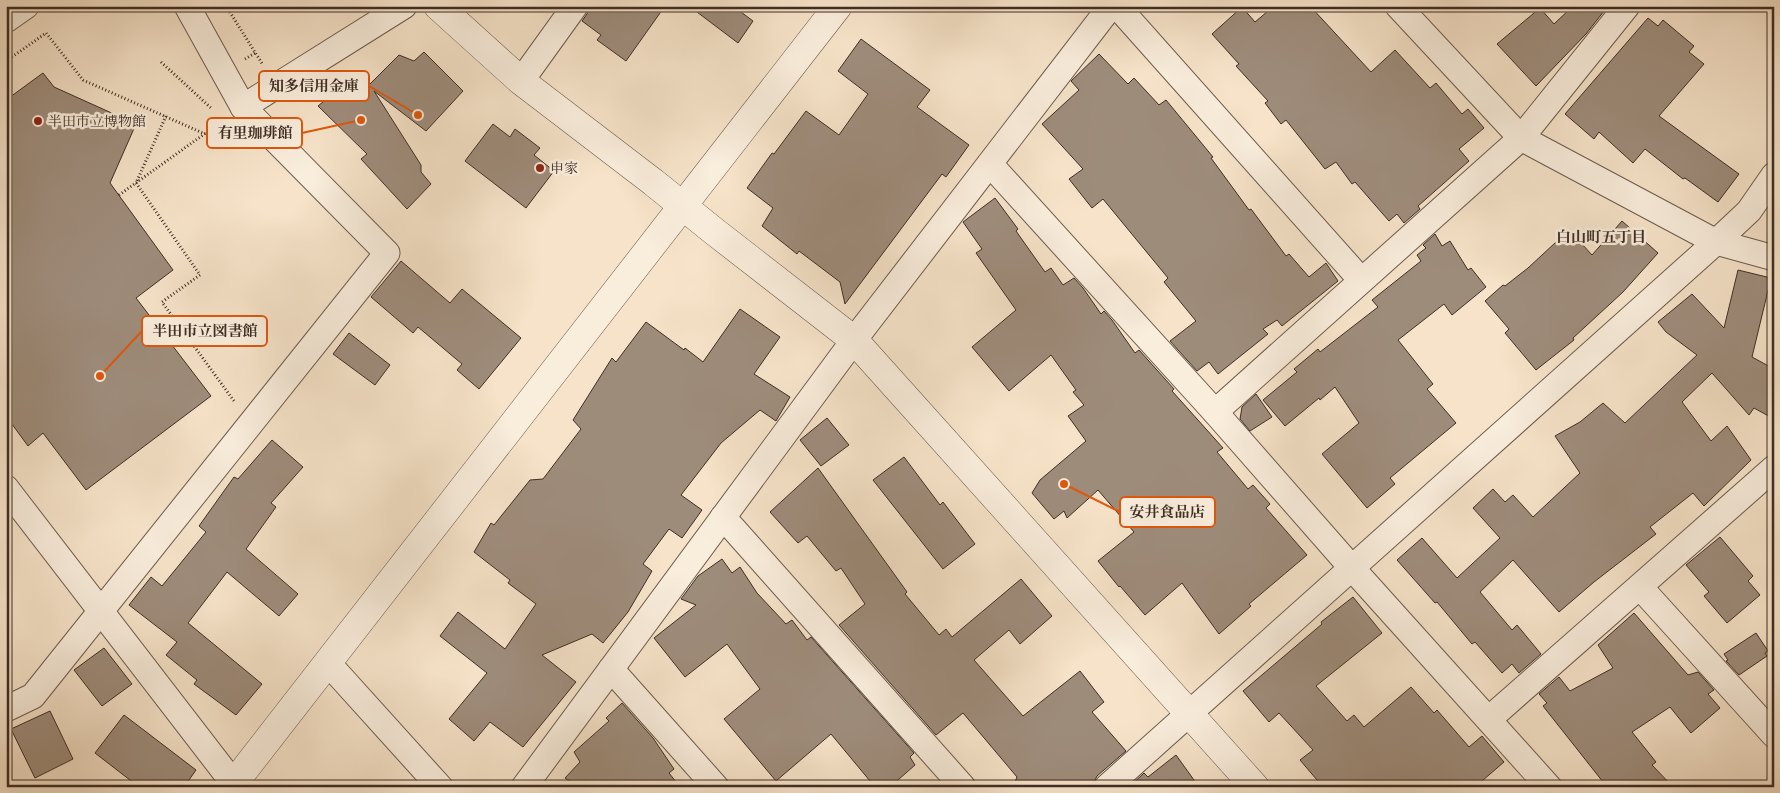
<svg xmlns="http://www.w3.org/2000/svg" width="1780" height="793" viewBox="0 0 1780 793" font-family="'Libre Caslon Text','Noto Serif JP',serif">
	<rect width="100%" height="100%" fill="#f6e3c9"/>
	<filter id="stains"><feTurbulence type="fractalNoise" baseFrequency=".004" numOctaves="4"/><feColorMatrix values="0 0 0 0 .2 0 0 0 0 .09 0 0 0 0 .02 0 0 0 .5 -.17"/></filter>
	<radialGradient id="worn" r=".72"><stop offset=".6" stop-color="#630" stop-opacity="0"/><stop offset="1" stop-color="#630" stop-opacity=".3"/></radialGradient>
	<!-- building -->
	<g fill="#9e8c7b" stroke="#3f2e26">
		<polygon points="589,6 665,6 626,61 597,40 601,35 582,21 587,14"/>
		<polygon points="689,6 733,6 753,21 738,43"/>
		<polygon points="1274,6 1310,6 1371,72 1395,50 1430,88 1436,83 1462,114 1468,109 1484,128 1459,149 1469,161 1418,206 1420,209 1404,223 1397,214 1389,221 1355,182 1352,184 1336,162 1325,169 1286,120 1281,124 1265,103 1268,101 1236,66 1239,64 1212,34 1242,7 1255,22"/>
		<polygon points="1573,6 1608,6 1586,34 1536,86 1497,44 1540,8 1554,24"/>
		<polygon points="1648,18 1658,26 1663,20 1694,46 1689,52 1704,64 1659,116 1739,174 1718,202 1685,178 1683,179 1645,149 1633,163 1599,132 1594,139 1565,114"/>
		<polygon points="861,39 930,90 917,107 969,145 946,177 942,174 845,304 840,282 799,251 797,254 762,226 773,208 747,188 772,153 774,154 806,111 839,135 868,94 838,71"/>
		<polygon points="424,52 463,91 426,131 374,91 421,165 421,172 431,184 407,209 361,159 367,154 318,106 339,89 343,93 349,88 357,97 399,55 414,61"/>
		<polygon points="1099,54 1128,84 1134,78 1159,105 1166,100 1213,157 1211,158 1249,210 1251,209 1286,256 1289,254 1309,277 1326,263 1338,281 1282,326 1277,320 1263,329 1268,334 1218,374 1209,362 1197,371 1170,341 1196,321 1164,282 1168,278 1103,199 1092,208 1069,179 1083,169 1042,124 1079,90 1071,81"/>
		<polygon points="43,73 54,87 136,124 110,183 173,270 136,298 211,396 86,490 43,433 28,446 6,416 6,100"/>
		<polygon points="493,124 510,137 515,129 540,148 534,155 554,171 526,208 465,161"/>
		<polygon points="995,198 1018,229 1016,231 1045,272 1051,268 1063,285 1074,278 1083,288 1101,314 1104,311 1112,320 1135,353 1139,350 1174,389 1172,391 1223,448 1217,452 1248,489 1253,485 1270,504 1266,508 1307,555 1249,604 1251,606 1219,634 1182,583 1145,615 1120,586 1119,587 1098,561 1134,532 1098,490 1067,518 1064,511 1054,519 1032,493 1040,480 1086,441 1068,416 1084,405 1073,392 1076,390 1051,355 1009,391 972,347 1016,310 976,253 982,249 963,222"/>
		<polygon points="1622,221 1658,253 1623,292 1573,338 1574,340 1536,370 1505,333 1509,329 1485,301 1503,285 1505,286 1528,268 1569,230 1592,255"/>
		<polygon points="1435,234 1442,246 1450,241 1468,270 1471,268 1486,287 1452,315 1444,304 1398,340 1433,384 1427,389 1456,423 1390,478 1395,484 1367,508 1322,454 1359,423 1335,387 1320,400 1319,398 1285,426 1263,400 1297,372 1294,369 1318,349 1320,352 1378,307 1372,300 1421,261 1417,255 1426,248 1423,245"/>
		<polygon points="401,261 450,303 462,289 521,338 479,389 457,370 462,364 418,327 413,333 371,297"/>
		<polygon points="1738,270 1771,278 1752,357 1774,369 1774,419 1754,408 1749,415 1712,373 1682,402 1711,441 1727,426 1751,460 1704,506 1693,493 1650,527 1656,534 1594,582 1559,612 1513,560 1480,592 1512,630 1517,625 1541,654 1519,673 1512,664 1502,673 1475,642 1472,644 1437,602 1435,603 1397,560 1422,538 1457,578 1500,538 1473,508 1493,489 1505,502 1513,495 1533,517 1580,473 1555,436 1580,422 1603,403 1625,423 1697,355 1666,332 1658,322 1692,294 1724,328"/>
		<polygon points="740,309 780,337 754,374 790,397 776,421 760,410 721,443 681,495 702,510 682,538 669,529 643,564 652,571 628,612 603,643 592,634 542,655 576,682 523,747 490,722 474,741 449,719 487,673 440,636 458,612 505,649 536,604 508,583 510,580 474,552 491,523 494,525 530,480 543,479 581,429 573,420 612,358 616,362 646,322 684,350 685,348 703,362"/>
		<polygon points="349,333 390,365 375,385 333,354"/>
		<polygon points="1256,394 1272,417 1250,431 1240,419 1242,407"/>
		<polygon points="827,418 849,445 821,466 800,440"/>
		<polygon points="272,440 303,467 271,503 276,507 246,549 298,594 279,616 227,572 188,623 262,684 236,715 194,684 197,680 166,655 177,642 129,605 151,577 162,586 206,532 199,526 234,477 238,479"/>
		<polygon points="904,457 940,505 943,502 975,544 943,569 873,480"/>
		<polygon points="818,468 907,592 905,594 939,635 946,629 952,637 1021,579 1052,616 1020,644 1009,630 974,660 1023,716 1080,671 1104,702 1092,712 1126,751 1097,776 1094,782 1093,787 1013,787 1017,777 963,713 936,735 839,625 865,604 841,568 836,571 807,536 798,543 770,512"/>
		<polygon points="1720,537 1753,576 1748,581 1760,595 1727,623 1704,596 1709,592 1686,565"/>
		<polygon points="722,559 732,573 740,567 757,593 786,624 792,620 807,640 811,637 914,753 910,757 915,765 890,787 875,787 831,734 776,781 724,719 760,689 727,644 685,677 654,638 696,605 681,599 698,576"/>
		<polygon points="1353,597 1382,633 1316,686 1347,721 1354,715 1364,727 1411,687 1434,713 1437,710 1469,747 1482,736 1504,762 1475,787 1323,787 1300,760 1313,750 1279,713 1269,722 1243,691 1322,624 1321,622"/>
		<polygon points="1634,613 1688,675 1698,672 1714,690 1708,694 1720,708 1691,733 1670,707 1632,732 1656,762 1652,765 1673,787 1607,787 1543,706 1547,703 1539,694 1559,677 1570,691 1613,668 1598,645"/>
		<polygon points="1756,633 1768,651 1765,653 1767,656 1739,675 1726,661 1728,660 1724,654"/>
		<polygon points="104,648 132,684 102,706 74,670"/>
		<polygon points="622,703 653,738 674,769 669,773 680,787 578,787 565,778 580,762 574,752 609,721 606,718"/>
		<polygon points="50,711 73,759 35,778 11,729"/>
		<polygon points="124,715 196,770 184,787 139,787 95,753"/>
		<polygon points="1176,755 1199,787 1129,787 1144,773 1148,777"/>
	</g>
	<g fill="none" stroke-linecap="round" stroke-linejoin="round">
		<defs>
			<g id="minor">
				<polyline points="1117,6 1361,280"/>
				<polyline points="1398,6 1521,138 1716,242 1774,258"/>
				<polyline points="6,20 26,6"/>
				<polyline points="521,81 575,6"/>
				<polyline points="243,107 404,6"/>
				<polyline points="990,164 1215,412 1351,567 1549,787"/>
				<polyline points="1215,412 1521,138 1627,6"/>
				<polyline points="6,488 234,784"/>
				<polyline points="723,517 963,787"/>
				<polyline points="1640,587 1774,735"/>
				<polyline points="328,663 440,787"/>
				<polyline points="611,669 716,787"/>
				<polyline points="6,709 33,696 387,253 243,107 187,6"/>
				<polyline points="1489,719 1774,468"/>
				<polyline points="524,787 854,340 1111,6"/>
				<polyline points="1107,787 1716,242 1749,211 1774,175"/>
			</g>
			<g id="tertiary">
				<polyline points="438,6 521,81 653,182 715,232 854,340 1255,787"/>
				<polyline points="231,787 838,6"/>
			</g>
		</defs>
		<!-- minor casing -->
		<use href="#minor" stroke="#6d5b4f" stroke-width="27"/>
		<!-- tertiary casing -->
		<use href="#tertiary" stroke="#6d5b4f" stroke-width="29"/>
		<!-- path -->
		<g stroke="#3f2e26" stroke-width="3" stroke-dasharray="1 2.5" stroke-linecap="butt">
			<polyline points="226,6 263,65"/>
			<polyline points="245,59 255,53"/>
			<polyline points="6,61 46,33 83,80 205,134"/>
			<polyline points="161,62 211,108"/>
			<polyline points="166,116 136,183 200,275 162,302 234,401"/>
			<polyline points="119,195 221,122"/>
		</g>
		<!-- minor -->
		<use href="#minor" stroke="#f9eddc" stroke-width="25"/>
		<!-- tertiary -->
		<use href="#tertiary" stroke="#f9eddc" stroke-width="28"/>
	</g>
	<!-- markers -->
	<g fill="#8f2418" stroke="#f9eddc" stroke-width="2">
		<circle cx="38" cy="121" r="5"/>
		<circle cx="540" cy="168" r="5"/>
	</g>
	<g text-anchor="middle" stroke-width="5" stroke-linejoin="round" paint-order="stroke">
		<!-- poi labels -->
		<g font-size="14" fill="#3f2e26" stroke="#f9eddc" text-anchor="start">
			<text x="48" y="126">半田市立博物館</text>
			<text x="550" y="173">申家</text>
		</g>
		<!-- neighbourhood labels -->
		<g font-size="15" font-weight="bold" fill="#3f2e26" stroke="#f9eddc">
			<text x="1601" y="242">白山町五丁目</text>
		</g>
	</g>
	<!-- callouts -->
	<path fill="none" stroke="#e0570d" stroke-width="2" d="M418 115L369 86M361 120L302 133M100 376L142 331M1064 484L1120 512"/>
	<g fill="#e0570d" stroke="#f9eddc" stroke-width="2">
		<circle cx="418" cy="115" r="5"/>
		<circle cx="361" cy="120" r="5"/>
		<circle cx="100" cy="376" r="5"/>
		<circle cx="1064" cy="484" r="5"/>
	</g>
	<g fill="#f9eddc" stroke="#e0570d" stroke-width="2">
		<rect x="259" y="71" width="110" height="30" rx="5"/>
		<rect x="207" y="118" width="95" height="30" rx="5"/>
		<rect x="142" y="316" width="125" height="30" rx="5"/>
		<rect x="1120" y="497" width="95" height="30" rx="5"/>
	</g>
	<g font-size="15" text-anchor="middle" font-weight="bold" fill="#3f2e26">
		<text x="314" y="91">知多信用金庫</text>
		<text x="255" y="138">有里珈琲館</text>
		<text x="205" y="336">半田市立図書館</text>
		<text x="1167" y="517">安井食品店</text>
	</g>
	<!-- margin -->
	<rect width="1780" height="793" fill="none" stroke="#f6e3c9" stroke-width="25"/>
	<rect x="8" y="8" width="1765" height="778" fill="none" stroke="#3f2e26" stroke-width="2.5"/>
	<rect x="12" y="12" width="1755" height="768" fill="none" stroke="#3f2e26"/>
	<rect width="100%" height="100%" filter="url(#stains)"/>
	<rect width="100%" height="100%" fill="url(#worn)"/>
</svg>
